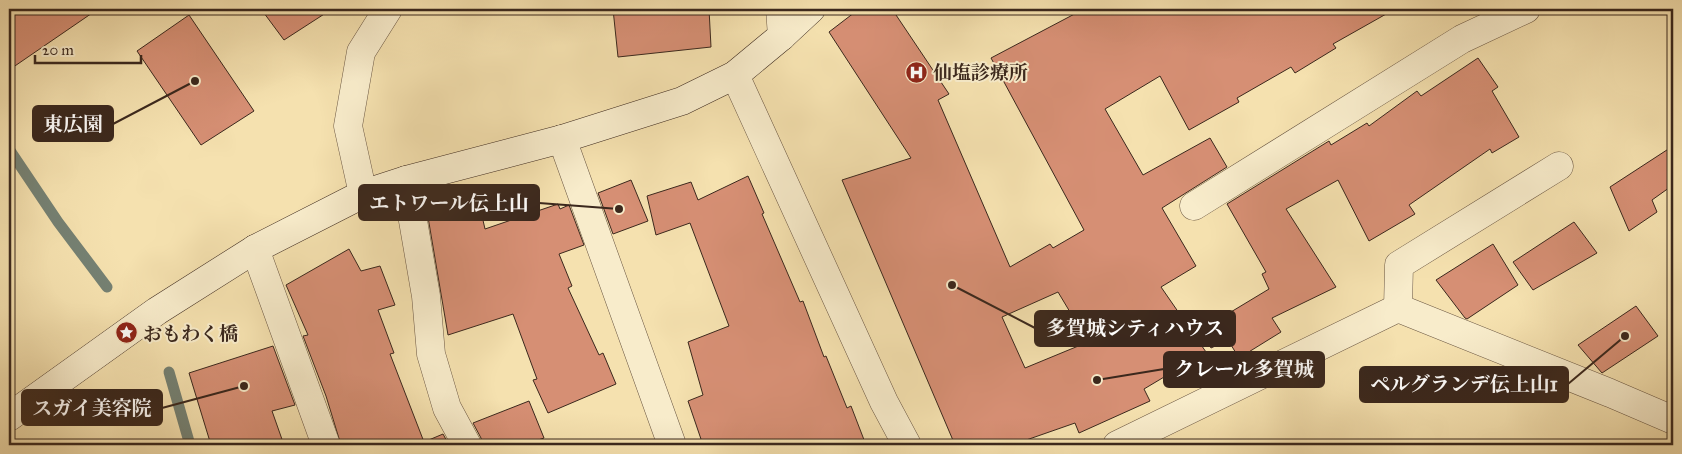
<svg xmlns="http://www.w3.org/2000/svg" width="1682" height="454" viewBox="0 0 1682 454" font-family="'IM FELL Great Primer','Noto Serif JP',serif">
	<rect width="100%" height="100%" fill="#f5e1af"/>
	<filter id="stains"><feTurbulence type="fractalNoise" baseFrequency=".004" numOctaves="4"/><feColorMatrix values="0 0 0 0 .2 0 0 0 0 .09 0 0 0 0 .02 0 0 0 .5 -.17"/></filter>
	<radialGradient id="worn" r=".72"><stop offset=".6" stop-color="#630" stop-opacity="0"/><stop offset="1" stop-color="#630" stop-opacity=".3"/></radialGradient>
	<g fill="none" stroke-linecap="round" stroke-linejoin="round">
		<!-- stream -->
		<g stroke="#758173" stroke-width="11">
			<polyline points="9,149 58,222 107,287"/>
			<polyline points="169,372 190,445"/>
		</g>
	</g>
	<!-- building -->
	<g fill="#d68f74" stroke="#3b281d" fill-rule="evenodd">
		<polygon points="9,9 98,9 9,70"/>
		<polygon points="261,9 332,9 284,40"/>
		<polygon points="613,9 709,9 711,47 618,57"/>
		<path d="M859 9H892L949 94 938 100 1010 267 1050 244 1053 248 1084 230 991 58 1084 9H1395L1333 44 1336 48 1295 73 1291 67 1237 98 1239 102 1189 130 1160 76 1105 109 1143 175 1210 138 1227 167 1162 208 1196 266 1161 287 1206 352 1144 389 1150 401 1079 433 1075 423 1012 445H955L842 180 911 158 829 32ZM1058 292 1088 342 1025 368 1002 317Z"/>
		<polygon points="189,15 254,111 201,145 137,51"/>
		<polygon points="1478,58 1498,87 1492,91 1519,137 1492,153 1490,149 1409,205 1415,214 1369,241 1338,180 1286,209 1336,287 1272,318 1281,332 1239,358 1228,340 1211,348 1201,330 1269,289 1262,274 1266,272 1227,204 1329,141 1331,145 1367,123 1369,126 1417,91 1421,96"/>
		<polygon points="1673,146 1673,185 1652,200 1657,212 1629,231 1610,187"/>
		<polygon points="748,176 764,213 762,214 800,302 803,301 824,357 826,356 847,408 851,406 866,445 703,445 688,401 703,395 688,342 729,326 690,223 656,235 647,196 691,182 698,200"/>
		<polygon points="631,180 648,221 613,234 598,193"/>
		<polygon points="479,203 485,229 558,204 560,209 569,205 584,245 559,254 572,286 568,288 599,355 603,353 616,384 548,413 533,380 537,379 513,314 448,335 428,217"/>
		<polygon points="1574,222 1597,253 1533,290 1513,262"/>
		<polygon points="1493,244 1518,285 1467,319 1465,318 1436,280"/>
		<polygon points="349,249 361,271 380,266 395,305 378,310 394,353 390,354 424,442 443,434 449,445 341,445 326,396 303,336 308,335 286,285"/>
		<polygon points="1636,306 1658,336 1602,373 1578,345"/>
		<polygon points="273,346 295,405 272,411 284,445 211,445 189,373"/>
		<polygon points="529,401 544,438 523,445 483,445 481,438 473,423"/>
	</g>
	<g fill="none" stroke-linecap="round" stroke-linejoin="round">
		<defs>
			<g id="street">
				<polyline points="780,9 782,36"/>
				<polyline points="735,75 884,402 907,445"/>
				<polyline points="562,139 672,445"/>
				<polyline points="406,180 426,296 431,354 447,408 467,445"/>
				<polyline points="363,194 348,126 361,52 388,9"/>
				<polyline points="1194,206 1462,39 1526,9"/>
				<polyline points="255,249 326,445"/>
				<polyline points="1398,308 1399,265 1559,166"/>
				<polyline points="1117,445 1398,308 1610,393 1673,420"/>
			</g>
			<polyline id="secondary" points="9,417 157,311 255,249 363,194 406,180 562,139 682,101 735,75 782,36 811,9"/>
		</defs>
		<!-- street casing -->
		<use href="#street" stroke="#6a5642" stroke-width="29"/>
		<!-- secondary casing -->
		<use href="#secondary" stroke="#3b281d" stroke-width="29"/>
		<!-- street -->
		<use href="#street" stroke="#f8eccb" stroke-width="28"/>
		<!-- secondary -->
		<use href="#secondary" stroke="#f8eccb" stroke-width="28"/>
	</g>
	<!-- icons -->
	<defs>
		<symbol id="hospital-disc" viewBox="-11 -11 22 22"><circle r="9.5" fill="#8f2418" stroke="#f8eccb"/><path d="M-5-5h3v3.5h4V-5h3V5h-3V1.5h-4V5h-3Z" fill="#fff"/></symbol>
		<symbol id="sight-disc" viewBox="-11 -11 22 22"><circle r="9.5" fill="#8f2418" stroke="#f8eccb"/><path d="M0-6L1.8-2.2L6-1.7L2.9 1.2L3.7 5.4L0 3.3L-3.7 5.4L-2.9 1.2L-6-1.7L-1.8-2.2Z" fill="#fff"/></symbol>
	</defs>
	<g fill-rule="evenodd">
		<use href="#hospital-disc" x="904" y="60" width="25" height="25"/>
		<use href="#sight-disc" x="114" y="320" width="25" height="25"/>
	</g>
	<g text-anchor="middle" stroke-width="4" stroke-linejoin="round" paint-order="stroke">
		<!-- poi labels -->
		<g font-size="19" font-weight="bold" fill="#3b281d" stroke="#f8eccb" text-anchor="start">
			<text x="933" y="79">仙塩診療所</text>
			<text x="143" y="340">おもわく橋</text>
		</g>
	</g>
	<!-- callouts -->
	<path fill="none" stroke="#3b281d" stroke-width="2" d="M195 81L113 124M619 209L539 203M952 285L1035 328M1097 380L1164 369M1625 336L1568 384M244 386L162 408"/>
	<g fill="#3b281d" stroke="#f8eccb" stroke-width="2">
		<circle cx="195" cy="81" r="5"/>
		<circle cx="619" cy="209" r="5"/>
		<circle cx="952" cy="285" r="5"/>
		<circle cx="1097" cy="380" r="5"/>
		<circle cx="1625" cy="336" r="5"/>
		<circle cx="244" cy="386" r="5"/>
	</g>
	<g fill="#3b281d" stroke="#3b281d" stroke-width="2">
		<rect x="33" y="106" width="80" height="35" rx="5"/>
		<rect x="359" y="185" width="180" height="35" rx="5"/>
		<rect x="1035" y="311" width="200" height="35" rx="5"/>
		<rect x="1164" y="352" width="160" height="35" rx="5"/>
		<rect x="1360" y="367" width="208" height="35" rx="5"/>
		<rect x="22" y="390" width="140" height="35" rx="5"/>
	</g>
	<g font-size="20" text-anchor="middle" font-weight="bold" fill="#fff">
		<text x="73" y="131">東広園</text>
		<text x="449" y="210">エトワール伝上山</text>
		<text x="1135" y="335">多賀城シティハウス</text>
		<text x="1244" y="376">クレール多賀城</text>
		<text x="1464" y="391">ペルグランデ伝上山1</text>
		<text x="92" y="415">スガイ美容院</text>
	</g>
	<!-- margin -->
	<rect width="1682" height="454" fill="none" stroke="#f5e1af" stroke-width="30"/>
	<rect x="10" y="10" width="1662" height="434" fill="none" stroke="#3b281d" stroke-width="2.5"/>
	<rect x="15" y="15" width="1652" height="424" fill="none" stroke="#3b281d"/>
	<!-- scale -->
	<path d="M35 55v8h106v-8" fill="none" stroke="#3b281d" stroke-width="2.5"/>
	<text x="42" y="55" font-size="15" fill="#3b281d" stroke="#f8eccb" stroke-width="4" paint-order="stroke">20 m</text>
	<rect width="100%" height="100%" filter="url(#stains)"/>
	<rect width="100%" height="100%" fill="url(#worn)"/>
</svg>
